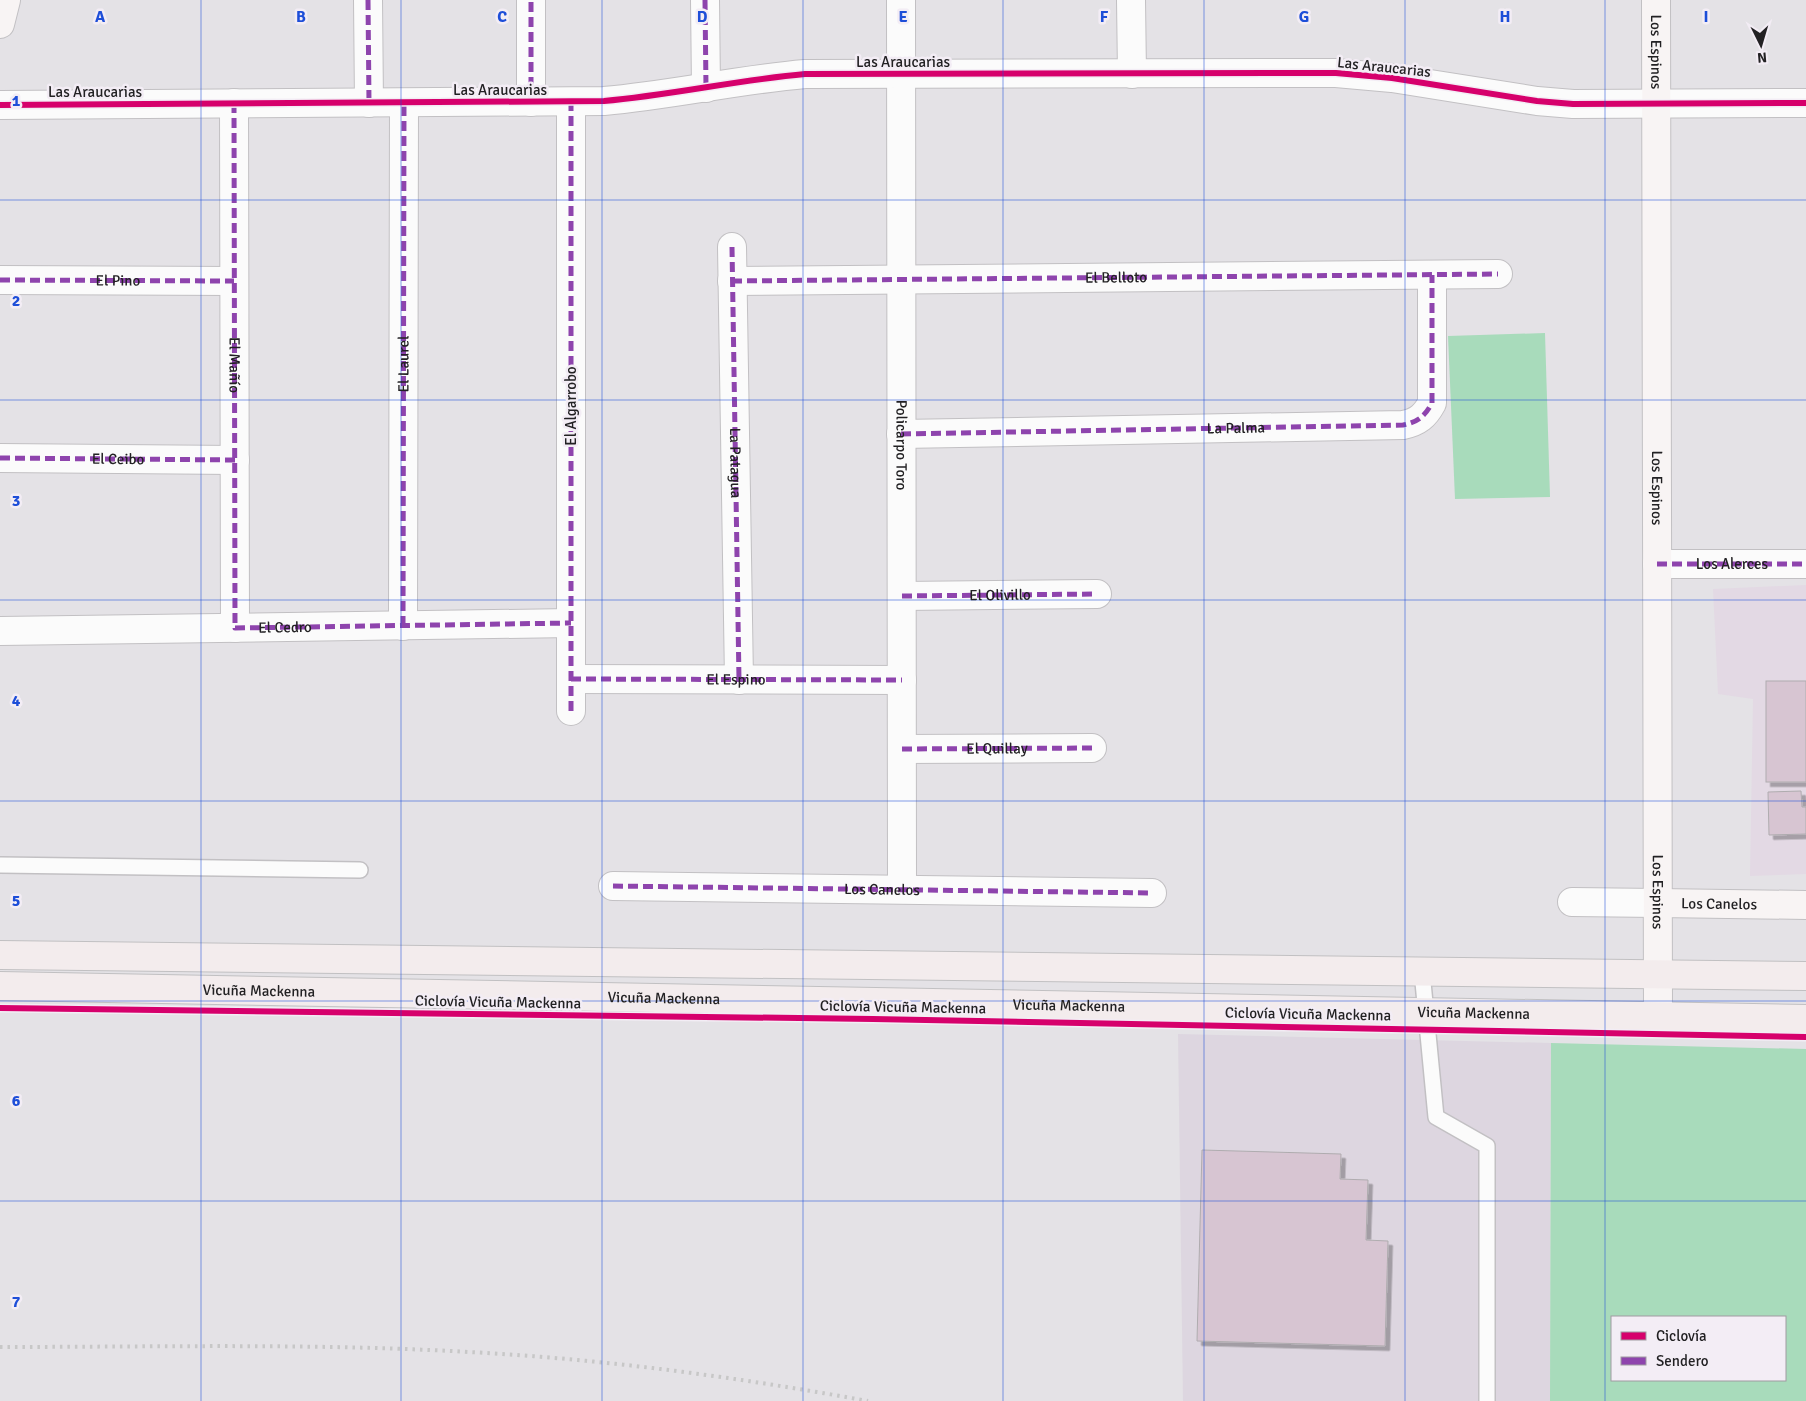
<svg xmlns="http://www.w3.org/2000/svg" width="1806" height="1401" viewBox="0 0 1806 1401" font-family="Signika,sans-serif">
	<defs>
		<filter id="shadow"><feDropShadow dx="4.5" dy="4.5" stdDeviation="0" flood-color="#0004"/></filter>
	</defs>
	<rect width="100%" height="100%" fill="#e4e2e6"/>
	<!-- built -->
	<polygon fill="#ddd6e0" points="1178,1034 1551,1043 1550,1401 1183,1401"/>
	<!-- education -->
	<polygon fill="#e3d9e4" points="1806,585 1806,874 1750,876 1753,699 1718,694 1713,589"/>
	<!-- green -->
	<g fill="#a8dbbb" fill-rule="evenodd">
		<polygon points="1545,333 1550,497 1455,499 1448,336"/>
		<path d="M1551 1043 1806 1049V1401H1550ZM1785 1317V1380H1612V1317Z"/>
	</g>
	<!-- building -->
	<g fill="#d7c5d2" stroke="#afacaf" filter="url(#shadow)">
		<rect x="1766" y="681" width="40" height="101"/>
		<polygon points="1801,791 1802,807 1806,807 1806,834 1769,835 1768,792"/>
		<polygon points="1202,1150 1341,1154 1340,1179 1368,1180 1366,1240 1388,1241 1385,1346 1197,1341"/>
	</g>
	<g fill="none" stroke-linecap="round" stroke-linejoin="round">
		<defs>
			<g id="lane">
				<polyline points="0,865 360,870"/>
				<polyline points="1422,972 1436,1117 1487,1146 1487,1401"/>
			</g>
			<g id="street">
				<polyline points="368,0 369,103"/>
				<polyline points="705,0 706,88"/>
				<path id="s1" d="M901 0 902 889"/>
				<polyline points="1131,0 1132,74"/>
				<polyline points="531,102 531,0"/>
				<path id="s2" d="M234 103 235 628"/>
				<path d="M0 105 604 101C672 95 737 80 805 74L1336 73 1392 78 1537 101 1573 104 1806 103"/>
				<polyline points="732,247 739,680"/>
				<polyline points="0,280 234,281"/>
				<path id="s3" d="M732 281 1498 274"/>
				<path id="s4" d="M901 434 1403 425C1418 422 1425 416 1432 403V275"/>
				<path id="s5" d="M0 458 235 460"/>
				<polyline points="1657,564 1806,564"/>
				<path id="s6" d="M902 596 1097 594"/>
				<polyline points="403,626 404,103"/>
				<polyline points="0,631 571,623"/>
				<polyline points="571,679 902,680"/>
				<polyline points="571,711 571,102"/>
				<path id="s7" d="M902 749 1092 748"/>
				<polyline points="613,886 1152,893"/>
				<polyline points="1572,902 1658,903"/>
			</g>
			<g id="secondary">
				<path id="s8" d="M1656 0 1658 1016"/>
				<polyline points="0,24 6,0"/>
				<path id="s9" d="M1658 903 1806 905"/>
			</g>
			<g id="primary">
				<polyline points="0,955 1806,976"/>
				<path id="s10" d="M0 986 1806 1019"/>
			</g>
		</defs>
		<!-- lane casing -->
		<use href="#lane" stroke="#c2c0c3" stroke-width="18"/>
		<!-- street casing -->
		<use href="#street" stroke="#c2c0c3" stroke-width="30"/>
		<!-- secondary casing -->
		<use href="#secondary" stroke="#c2c0c3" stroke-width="30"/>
		<!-- primary casing -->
		<use href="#primary" stroke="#c1c0c2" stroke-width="30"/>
		<!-- lane -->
		<use href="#lane" stroke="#fbfbfb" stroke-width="15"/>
		<!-- street -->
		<use href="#street" stroke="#fbfbfb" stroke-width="28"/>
		<!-- secondary -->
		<use href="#secondary" stroke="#f8f4f4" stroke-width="28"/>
		<!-- primary -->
		<use href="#primary" stroke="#f3eced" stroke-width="28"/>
		<!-- rail -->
		<path stroke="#c7c7c7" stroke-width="4" stroke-dasharray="2.5 5" stroke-linecap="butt" d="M0 1347C156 1347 313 1343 469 1352 603 1359 736 1377 868 1401"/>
		<!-- quiet -->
		<g stroke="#8e44ad" stroke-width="5" stroke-dasharray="10 5" stroke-linecap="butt">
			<polyline points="368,0 369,103"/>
			<polyline points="705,0 706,88"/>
			<polyline points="531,102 531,0"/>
			<path id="s11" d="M234 103 235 628 571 623"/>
			<path id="s12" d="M732 247 739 680"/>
			<path id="s13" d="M0 280 234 281"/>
			<polyline points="732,281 1498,274"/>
			<path d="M901 434 1403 425C1418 422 1425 416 1432 403V275"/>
			<polyline points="0,458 235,460"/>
			<path id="s14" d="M1657 564H1806"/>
			<polyline points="902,596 1097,594"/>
			<path id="s15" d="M403 626 404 103"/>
			<path id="s16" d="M571 679 902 680"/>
			<polyline points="571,711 571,102"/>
			<polyline points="902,749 1092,748"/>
			<path id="s17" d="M613 886 1152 893"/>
		</g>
		<defs>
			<g id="cycleway">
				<path d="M0 105 604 101C672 95 737 80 805 74L1336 73 1392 78 1537 101 1573 104 1806 103"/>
				<polyline points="0,1008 873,1019 1806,1037"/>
			</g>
		</defs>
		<!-- cycleway casing -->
		<use href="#cycleway" stroke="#f3edf5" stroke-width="9"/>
		<!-- cycleway -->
		<use href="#cycleway" stroke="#d6006c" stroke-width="6"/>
	</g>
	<!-- grid -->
	<path fill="none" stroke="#1d4ed8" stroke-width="1" stroke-opacity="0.55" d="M201 0V1401M401 0V1401M602 0V1401M803 0V1401M1003 0V1401M1204 0V1401M1405 0V1401M1605 0V1401M0 200H1806M0 400H1806M0 600H1806M0 801H1806M0 1001H1806M0 1201H1806"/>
	<g text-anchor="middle" stroke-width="5" stroke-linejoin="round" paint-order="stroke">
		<!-- street labels -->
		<g font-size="15" fill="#222123" stroke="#f3edf5">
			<text dy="5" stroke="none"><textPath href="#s8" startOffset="52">Los Espinos</textPath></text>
			<text x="903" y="67">Las Araucarias</text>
			<text transform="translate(1384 67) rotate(6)" y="5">Las Araucarias</text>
			<text x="500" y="95">Las Araucarias</text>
			<text x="95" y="97">Las Araucarias</text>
			<text dy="5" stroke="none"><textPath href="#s3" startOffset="384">El Belloto</textPath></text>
			<text dy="5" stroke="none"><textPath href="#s13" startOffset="118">El Pino</textPath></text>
			<text dy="5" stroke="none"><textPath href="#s15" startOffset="262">El Laurel</textPath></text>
			<text dy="5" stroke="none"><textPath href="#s2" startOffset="262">El Mañío</textPath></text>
			<text transform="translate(571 406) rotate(-90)" y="5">El Algarrobo</text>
			<text dy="5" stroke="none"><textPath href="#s4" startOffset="335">La Palma</textPath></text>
			<text dy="5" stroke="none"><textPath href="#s1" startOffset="445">Policarpo Toro</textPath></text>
			<text dy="5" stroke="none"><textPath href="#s5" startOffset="118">El Ceibo</textPath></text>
			<text dy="5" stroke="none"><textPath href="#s12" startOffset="216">La Patagua</textPath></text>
			<text dy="5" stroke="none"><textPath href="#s8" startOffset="488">Los Espinos</textPath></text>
			<text dy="5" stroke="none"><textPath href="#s14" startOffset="75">Los Alerces</textPath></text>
			<text dy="5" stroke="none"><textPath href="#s6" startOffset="98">El Olivillo</textPath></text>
			<text dy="5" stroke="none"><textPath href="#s11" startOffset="575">El Cedro</textPath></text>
			<text dy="5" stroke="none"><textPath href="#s16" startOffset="165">El Espino</textPath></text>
			<text dy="5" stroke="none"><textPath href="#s7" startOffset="95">El Quillay</textPath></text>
			<text dy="5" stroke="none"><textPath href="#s17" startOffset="269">Los Canelos</textPath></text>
			<text dy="5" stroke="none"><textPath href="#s8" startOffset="892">Los Espinos</textPath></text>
			<text dy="5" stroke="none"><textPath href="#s9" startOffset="61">Los Canelos</textPath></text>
			<text dy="5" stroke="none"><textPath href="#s10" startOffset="259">Vicuña Mackenna</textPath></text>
			<text dy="5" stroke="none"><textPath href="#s10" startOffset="664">Vicuña Mackenna</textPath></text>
			<text transform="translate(498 1002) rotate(1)" y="5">Ciclovía Vicuña Mackenna</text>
			<text dy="5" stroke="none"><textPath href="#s10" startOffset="1069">Vicuña Mackenna</textPath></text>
			<text transform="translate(903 1007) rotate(1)" y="5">Ciclovía Vicuña Mackenna</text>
			<text dy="5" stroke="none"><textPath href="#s10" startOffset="1474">Vicuña Mackenna</textPath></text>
			<text transform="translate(1308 1014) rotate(1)" y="5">Ciclovía Vicuña Mackenna</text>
		</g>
	</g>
	<g font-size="16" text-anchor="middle" font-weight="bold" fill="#1d4ed8" stroke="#f3edf5" stroke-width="5" stroke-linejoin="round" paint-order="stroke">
		<text x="100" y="22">A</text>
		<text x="301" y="22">B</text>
		<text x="502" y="22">C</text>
		<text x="702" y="22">D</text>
		<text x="903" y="22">E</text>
		<text x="1104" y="22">F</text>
		<text x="1304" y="22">G</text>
		<text x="1505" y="22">H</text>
		<text x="1706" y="22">I</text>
		<text x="16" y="106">1</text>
		<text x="16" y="306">2</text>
		<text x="16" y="506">3</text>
		<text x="16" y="706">4</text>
		<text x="16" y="906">5</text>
		<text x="16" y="1106">6</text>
		<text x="16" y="1307">7</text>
	</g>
	<!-- legend -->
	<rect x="1611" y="1316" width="175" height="65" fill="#f3edf5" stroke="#9f9ba1"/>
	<rect x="1621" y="1332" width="25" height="8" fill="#d6006c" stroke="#9f9ba1"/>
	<text x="1656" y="1341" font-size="15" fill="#222123">Ciclovía</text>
	<rect x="1621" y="1357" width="25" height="8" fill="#8e44ad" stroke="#9f9ba1"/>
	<text x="1656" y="1366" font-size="15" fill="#222123">Sendero</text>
	<!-- north arrow -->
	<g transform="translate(1761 45) rotate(175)" stroke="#f3edf5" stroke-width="4" paint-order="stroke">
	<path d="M0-4L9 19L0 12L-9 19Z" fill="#222123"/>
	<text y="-8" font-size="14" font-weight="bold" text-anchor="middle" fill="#222123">N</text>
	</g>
</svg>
